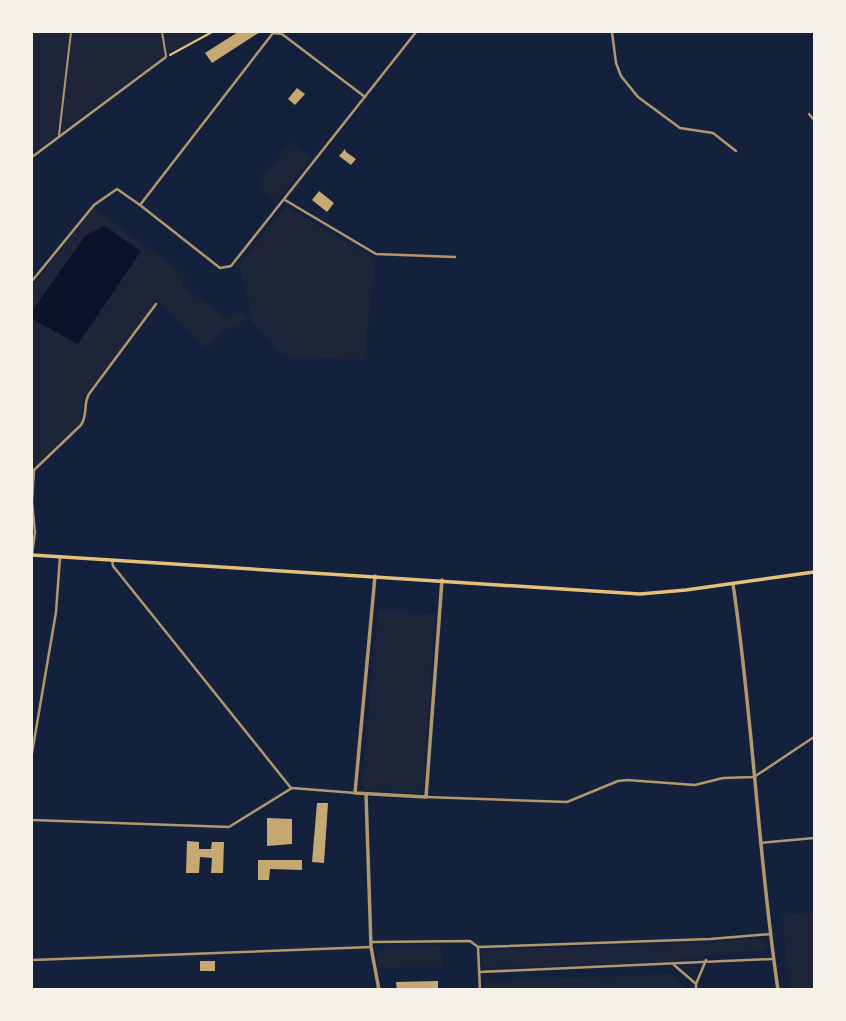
<svg xmlns="http://www.w3.org/2000/svg" width="846" height="1021" viewBox="0 0 846 1021" font-family="Rubik,sans-serif">
	<rect width="100%" height="100%" fill="#14213d"/>
	<!-- green -->
	<g fill="#1d2539">
		<polygon points="32,32 217,32 161,58 32,154"/>
		<polygon points="291,142 311,158 277,202 260,189 259,181"/>
		<polygon points="286,206 375,259 364,360 283,356 249,318 220,333 206,348 159,301 83,399 81,422 32,468 32,286 94,208 186,276 181,285 227,318 241,312 249,317 249,300 239,266"/>
		<polygon points="378,610 435,614 423,794 362,790"/>
		<polygon points="814,912 814,989 790,989 782,915"/>
		<polygon points="765,938 765,950 693,957 671,962 484,968 482,950 711,943"/>
		<polygon points="441,946 442,967 379,968 377,948"/>
		<polygon points="672,974 688,989 486,990 485,981"/>
	</g>
	<!-- water -->
	<polygon fill="#0b132b" points="104,226 141,251 78,344 32,319 32,311 85,236"/>
	<!-- building -->
	<g fill="#c6a872">
		<polygon points="238,32 260,32 212,63 205,53"/>
		<polygon points="297,88 305,94 295,105 288,99"/>
		<polygon points="345,149 346,152 356,159 351,165 339,156"/>
		<polygon points="319,191 334,203 327,212 312,200"/>
		<polygon points="317,803 328,803 324,863 312,862"/>
		<polygon points="267,818 292,819 292,844 267,846"/>
		<polygon points="187,841 199,842 199,849 211,849 212,842 224,842 223,873 211,873 212,858 200,857 199,873 186,873"/>
		<polygon points="258,860 302,860 302,870 270,869 269,880 258,880"/>
		<rect x="200" y="961" width="15" height="10"/>
		<polygon points="438,981 438,990 397,990 396,982"/>
	</g>
	<g fill="none" stroke-linecap="round" stroke-linejoin="round">
		<!-- path -->
		<polyline stroke="#e5c07b" stroke-width="2" points="170,55 212,32"/>
		<!-- service -->
		<g stroke="#b1986c" stroke-width="2">
			<polyline points="162,32 166,56"/>
			<polyline points="59,135 71,32"/>
		</g>
		<!-- minor -->
		<g stroke="#b1986c" stroke-width="2.5">
			<polyline points="612,32 616,63 621,76 638,97 680,128 713,133 736,151"/>
			<polyline points="809,114 814,120"/>
			<polyline points="32,157 166,57"/>
			<polyline points="285,200 376,254 455,257"/>
			<polyline points="140,205 220,268 231,266 416,32"/>
			<polyline points="32,281 94,205 117,189 140,205 273,33 282,34 365,97"/>
			<path d="M32 555 35 532 32 502 34 470 81 425C88 415 83 404 89 394L156 304"/>
			<polyline points="112,560 113,566 291,788"/>
			<polyline points="32,753 56,612 60,557"/>
			<polyline points="426,797 567,802 618,781 627,780 695,785 723,778 754,777 814,737"/>
			<polyline points="32,820 229,827 292,788 355,793"/>
			<polyline points="760,843 814,838"/>
			<polyline points="371,942 470,941 478,947 710,939 771,934"/>
			<polyline points="478,947 480,990"/>
			<polyline points="32,960 371,947"/>
			<polyline points="674,965 695,983"/>
			<polyline points="479,972 772,959"/>
			<polyline points="696,990 696,984 706,960"/>
		</g>
		<!-- tertiary -->
		<g stroke="#b1986c" stroke-width="3.5">
			<polyline points="375,576 355,793 426,797 442,580"/>
			<path d="M733 584C753 718 758 855 778 990"/>
			<polyline points="366,794 371,947 379,990"/>
		</g>
		<!-- secondary -->
		<polyline stroke="#e5c07b" stroke-width="3.5" points="32,555 640,594 686,590 814,572"/>
	</g>
	<!-- border -->
	<rect width="846" height="1021" fill="none" stroke="#f6f1e7" stroke-width="66"/>
</svg>
